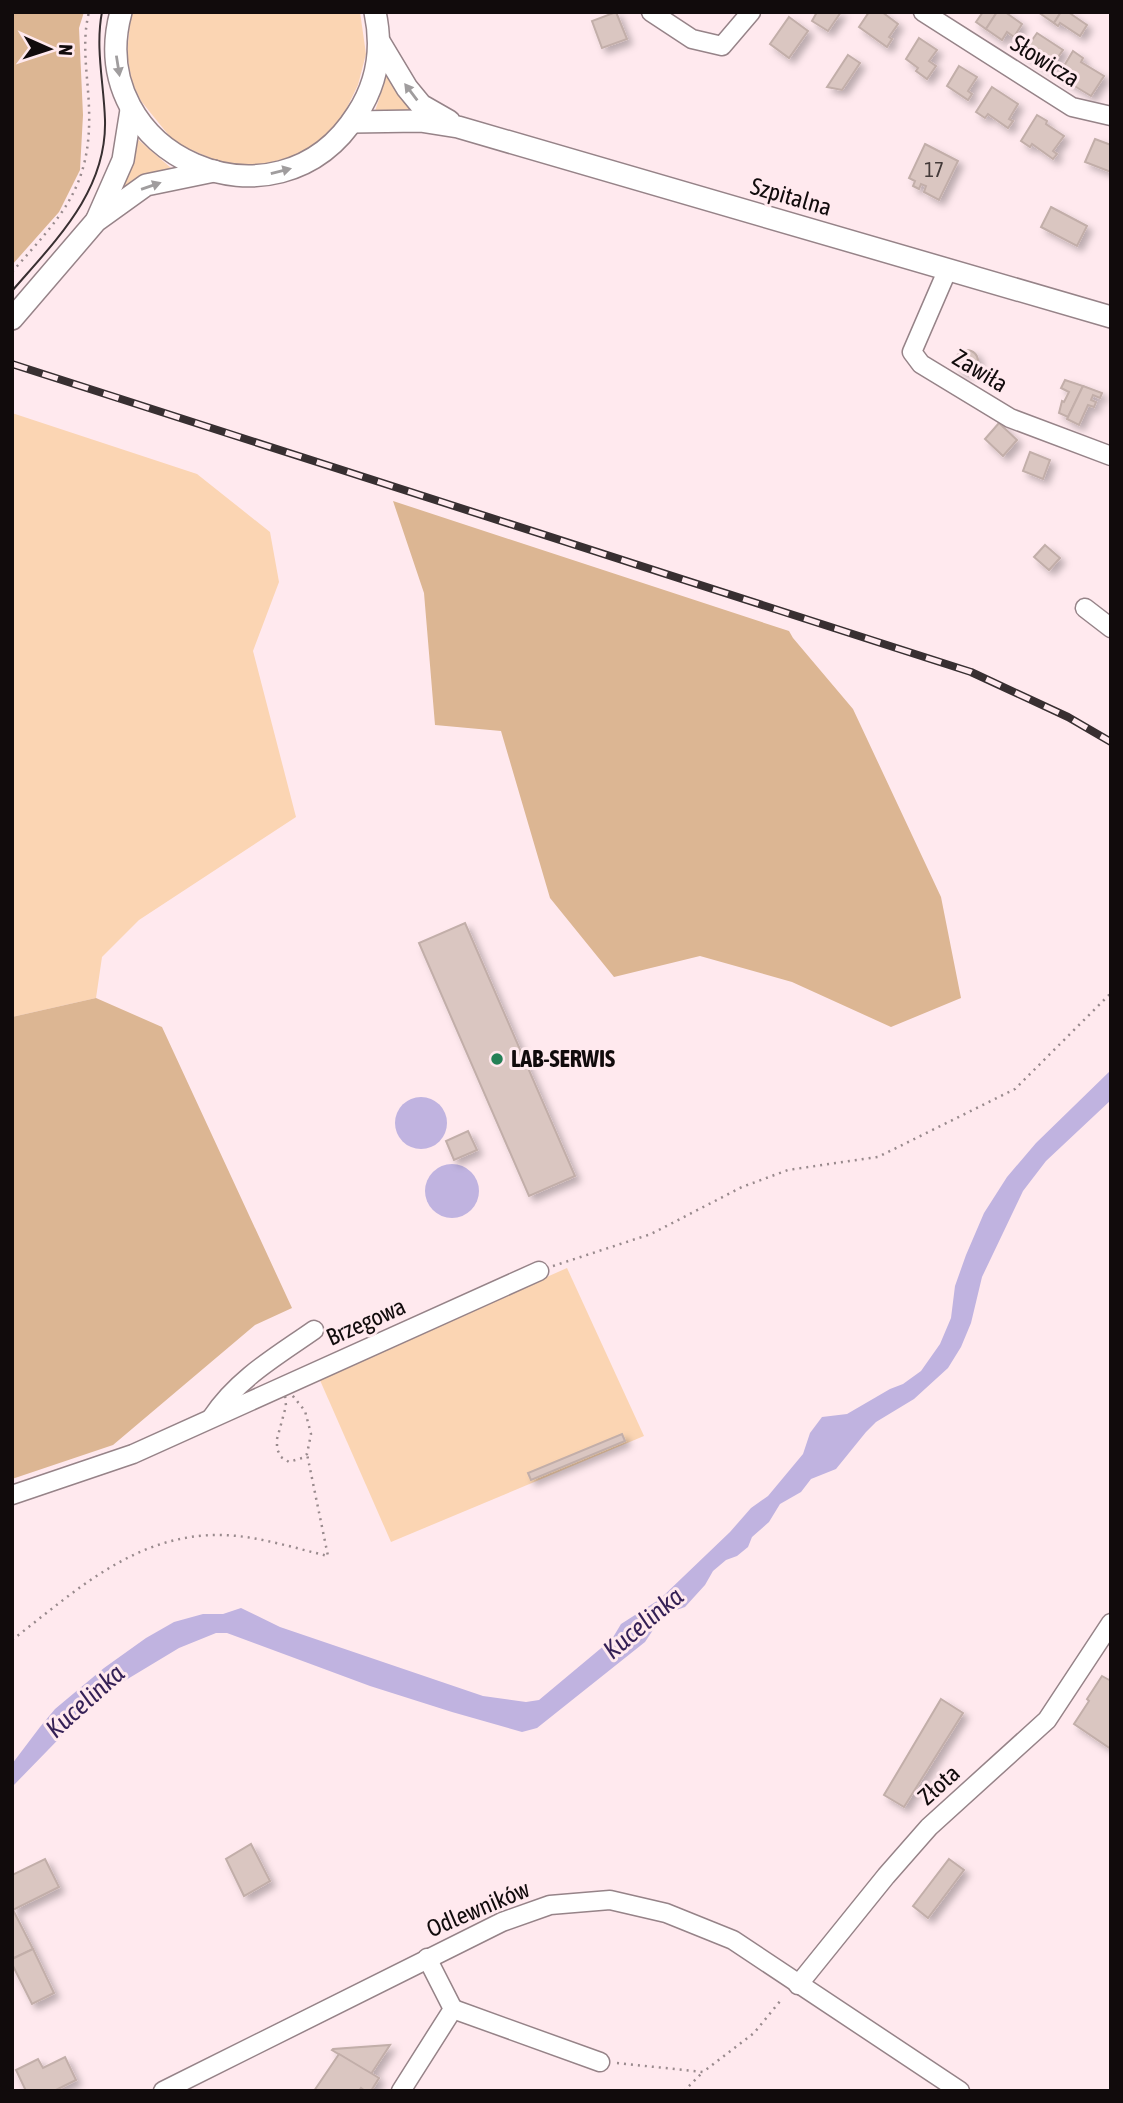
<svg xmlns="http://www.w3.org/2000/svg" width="1123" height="2103" viewBox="0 0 1123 2103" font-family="'Asap Condensed',sans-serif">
	<defs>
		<filter id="shadow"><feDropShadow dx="5" dy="5" stdDeviation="3.5" flood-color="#0004"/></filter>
	</defs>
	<rect width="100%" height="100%" fill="#ffe9ee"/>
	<!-- green -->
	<g fill="#fbd5b3">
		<polygon points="131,12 360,12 366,54 358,85 341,120 319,142 293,156 272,162 244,167 225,164 175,143 141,101 132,82 127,54"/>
		<polygon points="387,75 413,110 369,119 375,111"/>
		<polygon points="134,136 171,168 122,191 119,191"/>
		<polygon points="12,413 197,474 270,532 279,582 253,651 296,817 139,920 102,957 96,998 12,1017"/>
		<polygon points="567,1268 644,1436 391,1542 319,1378"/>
	</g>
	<!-- forest -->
	<g fill="#dcb693">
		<polygon points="12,12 84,12 79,28 83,115 80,170 59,212 12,265"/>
		<polygon points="393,501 789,631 793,638 853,709 941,897 961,998 891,1027 792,982 700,956 614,977 550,898 501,731 435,725 424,593"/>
		<polygon points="96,998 162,1027 292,1308 255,1325 113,1445 12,1479 12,1017"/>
	</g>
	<!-- water -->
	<g fill="#c0b3e0">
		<polygon points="1111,1070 1111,1100 1046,1161 1023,1191 982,1277 971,1323 961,1347 948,1368 914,1399 876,1422 866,1432 836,1469 811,1479 801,1492 780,1504 769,1522 752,1537 748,1547 737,1556 726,1560 713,1571 705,1585 685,1607 668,1613 657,1624 645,1642 537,1728 522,1732 452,1712 370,1686 227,1633 216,1633 179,1648 111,1689 84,1713 12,1787 12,1764 40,1727 55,1709 104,1668 146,1638 174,1622 203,1614 223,1614 241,1608 280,1627 483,1696 526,1702 539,1700 612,1639 621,1624 660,1599 730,1532 751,1508 768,1496 803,1454 810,1433 822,1417 847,1414 890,1389 903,1384 921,1371 940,1344 951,1318 955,1286 966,1255 984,1213 1007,1177 1036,1143"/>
		<circle cx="421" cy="1123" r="26"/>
		<circle cx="452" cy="1191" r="27"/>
	</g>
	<!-- building -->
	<g fill="#dac6c1" stroke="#c2aea9" stroke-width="2" filter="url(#shadow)">
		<polygon points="616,12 627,39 602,48 592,21"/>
		<polygon points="817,12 841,12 828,31 812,21"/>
		<polygon points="869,12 882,12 898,24 889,37 892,39 887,47 859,27"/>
		<polygon points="983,12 997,12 986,29 976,22"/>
		<polygon points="997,12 1005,12 1022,24 1014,37 1007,32 1002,40 986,29"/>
		<polygon points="1038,12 1061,12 1054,23"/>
		<polygon points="1061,12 1068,12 1087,25 1080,36 1060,23 1058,26 1054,23"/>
		<polygon points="789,17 808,31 789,58 770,44"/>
		<polygon points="1037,33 1063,50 1049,70 1023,53"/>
		<polygon points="919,38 937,50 929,61 936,66 927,79 916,71 918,68 906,59"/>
		<polygon points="1073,51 1083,58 1081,62 1104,76 1091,96 1058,76"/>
		<polygon points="848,55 860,63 842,90 827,87"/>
		<polygon points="959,66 977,77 968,91 972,94 968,100 947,86"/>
		<polygon points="992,87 1018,104 1009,119 1013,121 1008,128 988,114 985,118 976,112"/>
		<polygon points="1037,115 1047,121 1046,124 1064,136 1053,151 1057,154 1053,159 1032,144 1030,147 1021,141"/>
		<polygon points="1095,139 1111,145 1111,172 1085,162"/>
		<polygon points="925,144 958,161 939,200 924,192 926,186 921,184 919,189 913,186 915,181 909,178"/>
		<polygon points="1051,207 1087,226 1077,246 1041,227"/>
		<circle cx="967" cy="361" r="11"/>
		<polygon points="1065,380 1083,386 1068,417 1059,413 1062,401 1064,402 1069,392 1061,388"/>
		<polygon points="1083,386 1102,393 1100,398 1093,395 1091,400 1096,402 1094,407 1088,405 1079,425 1067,419"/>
		<polygon points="999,423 1017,440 1003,456 985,439"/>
		<polygon points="1030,452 1050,460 1043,479 1023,471"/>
		<polygon points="1045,545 1060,558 1049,570 1034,557"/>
		<polygon points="465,923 575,1176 529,1196 419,943"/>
		<polygon points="468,1131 477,1150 454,1160 446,1141"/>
		<polygon points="622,1434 625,1441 531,1480 528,1473"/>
		<polygon points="1102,1676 1111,1681 1111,1749 1074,1724 1089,1701 1087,1699"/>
		<polygon points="941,1699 963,1713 904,1807 884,1795"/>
		<polygon points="251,1844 270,1881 244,1896 226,1859"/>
		<polygon points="45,1859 59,1887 13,1910 12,1875"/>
		<polygon points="949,1859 964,1870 928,1918 913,1906"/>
		<polygon points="12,1908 33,1949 12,1959"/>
		<polygon points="33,1949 54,1993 32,2004 12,1964 12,1959"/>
		<polygon points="390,2045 371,2074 332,2050 333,2049"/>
		<polygon points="339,2054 379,2078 371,2091 365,2091 361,2088 359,2091 314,2091"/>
		<polygon points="65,2057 76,2080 54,2091 26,2091 16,2070 38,2059 43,2068"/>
	</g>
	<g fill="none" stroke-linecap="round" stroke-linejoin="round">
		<defs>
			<g id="minor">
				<polyline points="651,12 692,39 722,46 751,12"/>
				<polyline points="923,12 1072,107 1111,116"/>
				<polyline points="947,271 912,352 921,364 1010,418 1111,456"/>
				<polyline points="1085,608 1111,628"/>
				<path d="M212 1417C238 1378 277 1356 314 1330"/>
				<polyline points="12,1495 133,1454 539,1271"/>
				<polyline points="798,1985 886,1876 929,1827 1047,1720 1111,1623"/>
				<polyline points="453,2009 600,2062"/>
				<polyline points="163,2091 502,1922 550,1905 610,1900 666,1913 733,1940 960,2091"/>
				<polyline points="401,2091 453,2009 427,1958"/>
			</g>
			<g id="tertiary">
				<path d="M121 12C82 155 277 241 357 114 378 82 383 49 375 12"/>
				<polyline points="380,43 407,88 421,105 449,121"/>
				<polyline points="352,122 420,121 458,127 1111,317"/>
				<polyline points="97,219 123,160 131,110"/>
				<polyline points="12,319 96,221 146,185 214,171"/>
			</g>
		</defs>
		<!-- minor casing -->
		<use href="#minor" stroke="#968388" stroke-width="21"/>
		<!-- tertiary casing -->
		<use href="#tertiary" stroke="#968388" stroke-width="24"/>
		<!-- path -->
		<g stroke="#998a8d" stroke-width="2.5" stroke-dasharray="2 5" stroke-linecap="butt">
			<path d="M12 272C61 216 92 188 89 108 88 76 81 44 89 12"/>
			<polyline points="553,1266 651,1234 742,1187 788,1170 878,1157 1015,1089 1111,993"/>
			<polygon points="284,1385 305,1411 311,1434 307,1454 302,1458 289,1462 281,1457 277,1449 277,1439 286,1406"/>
			<path d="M12 1640C77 1590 136 1533 223 1535 258 1536 294 1548 328 1556L307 1454"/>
			<polyline points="617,2063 703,2072 754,2033 781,2000"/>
			<polyline points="684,2091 703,2072"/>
		</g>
		<!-- minor -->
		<use href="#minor" stroke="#fff" stroke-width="18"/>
		<!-- tertiary -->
		<use href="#tertiary" stroke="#fff" stroke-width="21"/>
		<!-- tram -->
		<path stroke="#382f31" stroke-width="2" d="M12 291C56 240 107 191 105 120 104 84 95 48 102 12"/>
		<defs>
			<polyline id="rail" points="12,364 971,672 1068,717 1111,742"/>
		</defs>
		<!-- rail casing -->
		<use href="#rail" stroke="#382f31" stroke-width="8"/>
		<!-- rail -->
		<use href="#rail" stroke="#ffe9ee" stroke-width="5" stroke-dasharray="16" stroke-linecap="butt"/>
	</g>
	<!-- one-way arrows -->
	<defs><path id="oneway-solid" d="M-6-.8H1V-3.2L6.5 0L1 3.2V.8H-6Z" transform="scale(1.75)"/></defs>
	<g fill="#a09d9e">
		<use href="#oneway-solid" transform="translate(118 66) rotate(81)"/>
		<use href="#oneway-solid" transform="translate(411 92) rotate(-127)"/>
		<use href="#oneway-solid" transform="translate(281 171) rotate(-14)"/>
		<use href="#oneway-solid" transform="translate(151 186) rotate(-19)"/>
	</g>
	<!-- markers -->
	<circle fill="#248056" stroke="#ffe9ee" stroke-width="2.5" cx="497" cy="1059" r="7"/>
	<g text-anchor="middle" stroke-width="6" stroke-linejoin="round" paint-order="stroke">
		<!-- number labels -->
		<g font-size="21" fill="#433a39">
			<text x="934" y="177">17</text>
		</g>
		<!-- street labels -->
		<g font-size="24" fill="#110b0c" stroke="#ffe9ee">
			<text transform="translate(1045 61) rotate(32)" y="8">Słowicza</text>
			<text transform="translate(791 197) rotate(16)" y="8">Szpitalna</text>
			<text transform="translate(980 371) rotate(31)" y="8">Zawiła</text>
			<text transform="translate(366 1322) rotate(-24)" y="8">Brzegowa</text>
			<text transform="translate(939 1785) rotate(-42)" y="8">Złota</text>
			<text transform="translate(478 1909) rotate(-23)" y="8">Odlewników</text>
		</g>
		<!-- poi labels -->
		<g font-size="24" font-weight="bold" fill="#110b0c" stroke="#ffe9ee" text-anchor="start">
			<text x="511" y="1067">LAB-SERWIS</text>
		</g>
		<!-- water labels -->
		<g font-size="26" font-style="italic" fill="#341f55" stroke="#ffe9ee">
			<text transform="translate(643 1623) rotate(-40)" y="9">Kucelinka</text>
			<text transform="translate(85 1701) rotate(-42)" y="9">Kucelinka</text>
		</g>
	</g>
	<!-- border -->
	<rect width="1123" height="2103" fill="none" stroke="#110b0c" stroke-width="28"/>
	<!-- north arrow -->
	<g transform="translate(49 49) rotate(93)" stroke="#ffe9ee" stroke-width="5" paint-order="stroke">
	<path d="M0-5L12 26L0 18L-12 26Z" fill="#110b0c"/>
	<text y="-10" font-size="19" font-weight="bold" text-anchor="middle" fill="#110b0c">N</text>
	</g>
</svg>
